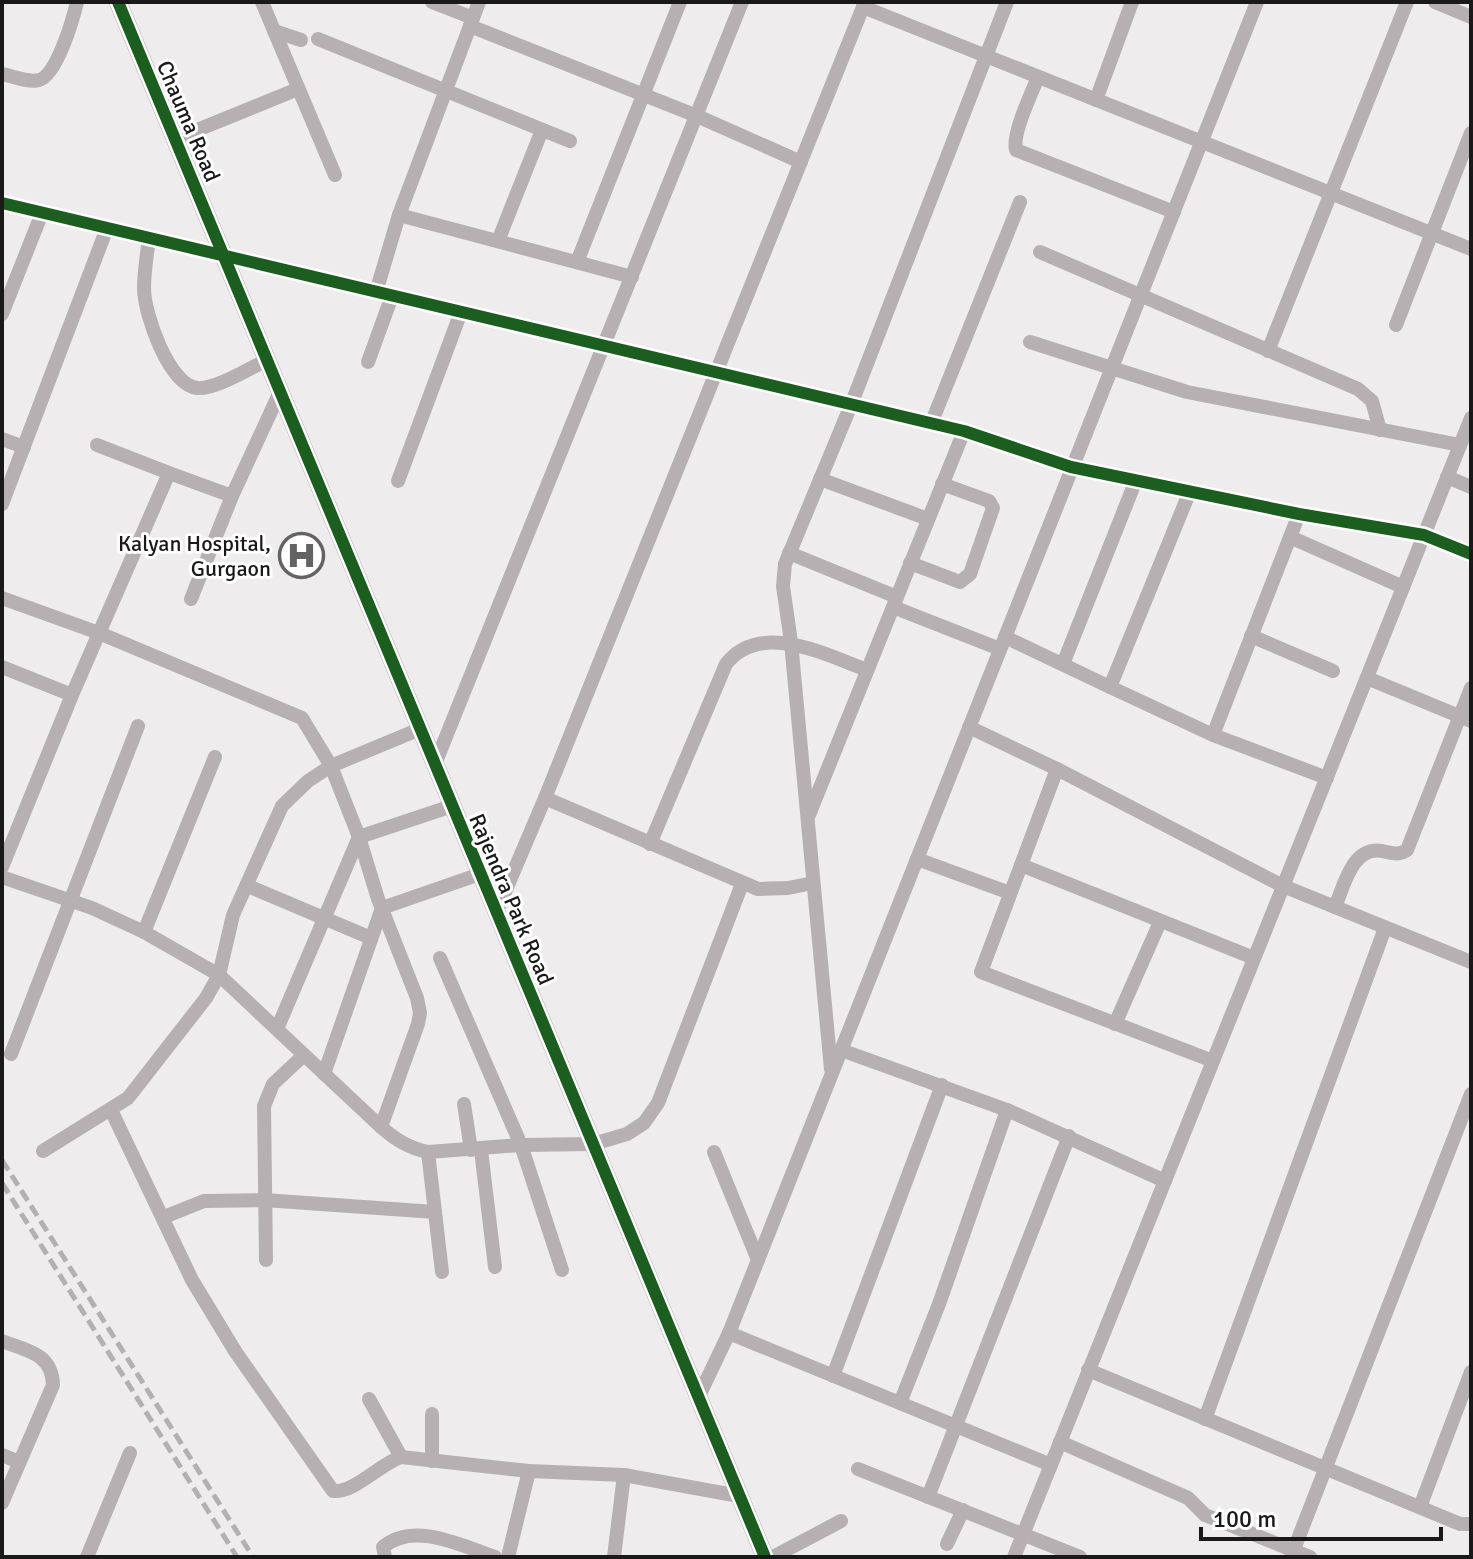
<svg xmlns="http://www.w3.org/2000/svg" width="1473" height="1559" viewBox="0 0 1473 1559" font-family="Signika,sans-serif">
	<rect width="100%" height="100%" fill="#eeeced"/>
	<g fill="none" stroke-linecap="round" stroke-linejoin="round">
		<!-- street -->
		<g stroke="#b7b0b3" stroke-width="14">
			<polyline points="262,2 335,175"/>
			<polyline points="432,2 473,18"/>
			<polyline points="1435,2 1471,17"/>
			<polyline points="863,7 1471,249"/>
			<polyline points="470,26 697,116 801,162"/>
			<polyline points="274,31 301,40"/>
			<polyline points="318,39 570,141"/>
			<path d="M2 74C13 76 28 83 39 80 57 75 73 19 77 2"/>
			<path d="M1038 77C1031 95 1012 133 1016 150L1174 212"/>
			<polyline points="1096,100 1132,2"/>
			<polyline points="175,139 298,89"/>
			<polyline points="2,203 964,431 1071,467 1299,514 1424,535 1471,554"/>
			<polyline points="399,215 632,277"/>
			<path d="M149 238C147 255 144 272 144 288 144 314 169 385 197 388 215 390 250 368 267 360"/>
			<polyline points="498,241 542,130"/>
			<polyline points="1040,252 1358,389 1372,401 1380,430"/>
			<polyline points="577,262 680,2"/>
			<polyline points="376,292 399,215 479,2"/>
			<polyline points="2,314 42,213"/>
			<polyline points="1396,325 1471,133"/>
			<polyline points="1030,342 1187,392 1460,445"/>
			<polyline points="1268,351 1407,2"/>
			<polyline points="368,362 392,296"/>
			<polyline points="931,424 1020,202"/>
			<polyline points="2,439 24,447"/>
			<polyline points="97,445 169,473"/>
			<polyline points="1447,477 1471,487"/>
			<polyline points="820,479 928,519"/>
			<polyline points="398,481 461,312"/>
			<polyline points="2,504 107,228"/>
			<polyline points="1299,514 1213,735 1327,778"/>
			<polyline points="1290,537 1403,587"/>
			<polyline points="789,553 897,597"/>
			<polyline points="910,563 960,582 970,574 993,508 989,501 942,484"/>
			<polyline points="2,598 99,633 302,718 331,766 359,837 378,899 417,998 420,1013 418,1024 381,1127"/>
			<polyline points="191,599 232,496"/>
			<polyline points="893,607 1000,649"/>
			<polyline points="1251,636 1333,671"/>
			<polyline points="1005,637 1110,687 1190,491"/>
			<polyline points="1063,664 1136,480"/>
			<polyline points="2,667 72,695"/>
			<polyline points="1367,678 1471,721"/>
			<polyline points="1110,687 1213,735"/>
			<polyline points="969,727 1057,769 1283,886 1471,962"/>
			<polyline points="435,764 742,2"/>
			<polyline points="1057,769 981,972 1213,1061"/>
			<polyline points="545,798 758,889 788,888 813,883"/>
			<polyline points="809,815 964,431"/>
			<path d="M650 844 726 664C760 620 826 655 867 670"/>
			<polyline points="917,859 1010,893"/>
			<polyline points="1021,865 1254,958"/>
			<polyline points="2,867 72,695 169,473 232,496 280,392"/>
			<path d="M2 877 92 908 144 932 219 975 381 1127C396 1140 409 1148 428 1152L521 1145 593 1144 627 1134 644 1123 658 1103 742 884"/>
			<polyline points="248,886 371,938"/>
			<path d="M1335 907C1344 886 1352 846 1382 851 1392 853 1398 856 1407 850L1471 688"/>
			<polyline points="496,913 545,798 865,2"/>
			<polyline points="144,932 215,757"/>
			<polyline points="440,958 521,1145 562,1270"/>
			<polyline points="1115,1024 1160,922"/>
			<polyline points="277,1029 359,837 452,806"/>
			<polyline points="841,1050 1007,1110 1165,1181"/>
			<polyline points="11,1054 138,726"/>
			<polyline points="831,1069 791,642 783,586 785,564 851,405 1007,2"/>
			<polyline points="324,1074 382,908 480,874"/>
			<polyline points="464,1104 471,1150"/>
			<path d="M111 1110 192 1280 235 1351 333 1491C354 1493 380 1464 401 1457L529 1471 624 1475 739 1496"/>
			<polyline points="481,1150 495,1267"/>
			<polyline points="43,1151 128,1098 206,998 219,975 233,915 282,806 308,781 331,766 420,729"/>
			<polyline points="428,1152 442,1272"/>
			<polyline points="714,1152 758,1260"/>
			<polyline points="164,1217 204,1201 264,1200 435,1212"/>
			<polyline points="266,1260 264,1106 273,1084 304,1055"/>
			<polyline points="729,1333 1051,1465"/>
			<path d="M2 1341C27 1351 52 1353 53 1385L2 1503"/>
			<polyline points="1088,1370 1460,1524 1471,1524"/>
			<polyline points="833,1376 942,1085"/>
			<polyline points="698,1398 729,1333 1257,2"/>
			<polyline points="369,1399 401,1457"/>
			<polyline points="900,1403 939,1304 1007,1110"/>
			<polyline points="432,1414 432,1461"/>
			<polyline points="1205,1419 1385,928"/>
			<polyline points="1060,1442 1188,1498 1205,1515 1310,1557"/>
			<polyline points="2,1455 19,1462"/>
			<polyline points="858,1469 1080,1557"/>
			<polyline points="928,1497 1069,1136"/>
			<polyline points="1420,1507 1471,1372"/>
			<polyline points="947,1544 963,1510"/>
			<polyline points="87,1557 130,1453"/>
			<path d="M385 1557 383 1547C415 1521 462 1546 495 1557"/>
			<polyline points="508,1557 529,1471"/>
			<polyline points="614,1557 624,1475"/>
			<polyline points="773,1557 841,1521"/>
			<polyline points="1014,1557 1471,418"/>
			<polyline points="1291,1557 1471,1094"/>
		</g>
		<!-- secondary -->
		<polyline stroke="#b6b0b2" stroke-width="18" points="118,2 765,1557"/>
		<!-- rail -->
		<g stroke="#b2b0b1" stroke-width="5" stroke-dasharray="12 6" stroke-linecap="butt">
			<polyline points="2,1160 253,1557"/>
			<polyline points="2,1183 237,1557"/>
		</g>
		<defs>
			<g id="cycleway">
				<polyline points="118,2 765,1557"/>
				<polyline points="2,203 964,431 1071,467 1299,514 1424,535 1471,554"/>
			</g>
		</defs>
		<!-- cycleway casing -->
		<use href="#cycleway" stroke="#fff" stroke-width="17"/>
		<!-- cycleway -->
		<use href="#cycleway" stroke="#1b5e20" stroke-width="12"/>
	</g>
	<!-- icons -->
	<defs>
		<symbol id="hospital-ring" viewBox="-11 -11 22 22"><circle r="9.5" fill="#fff" stroke="#646363" stroke-width="1.5"/><path d="M-5-5h3v3.5h4V-5h3V5h-3V1.5h-4V5h-3Z" fill="#646363"/></symbol>
	</defs>
	<g fill-rule="evenodd">
		<use href="#hospital-ring" x="276" y="530" width="51" height="51"/>
	</g>
	<g text-anchor="middle" stroke-width="6" stroke-linejoin="round" paint-order="stroke">
		<!-- street labels -->
		<g font-size="22" fill="#1a1919" stroke="#fff">
			<text transform="translate(189 121) rotate(67)" y="8">Chauma Road</text>
			<text transform="translate(512 899) rotate(67)" y="8">Rajendra Park Road</text>
		</g>
		<!-- poi labels -->
		<g font-size="22" fill="#1a1919" stroke="#fff" text-anchor="end">
			<text x="271" y="551">Kalyan Hospital,<tspan x="271" dy="25">Gurgaon</tspan></text>
		</g>
	</g>
	<!-- border -->
	<rect width="1473" height="1559" fill="none" stroke="#1a1919" stroke-width="8"/>
	<!-- scale -->
	<path d="M1201 1527v12h240v-12" fill="none" stroke="#1a1919" stroke-width="4"/>
	<text x="1213" y="1527" font-size="24" fill="#1a1919" stroke="#ffffff" stroke-width="6" paint-order="stroke">100 m</text>
</svg>
